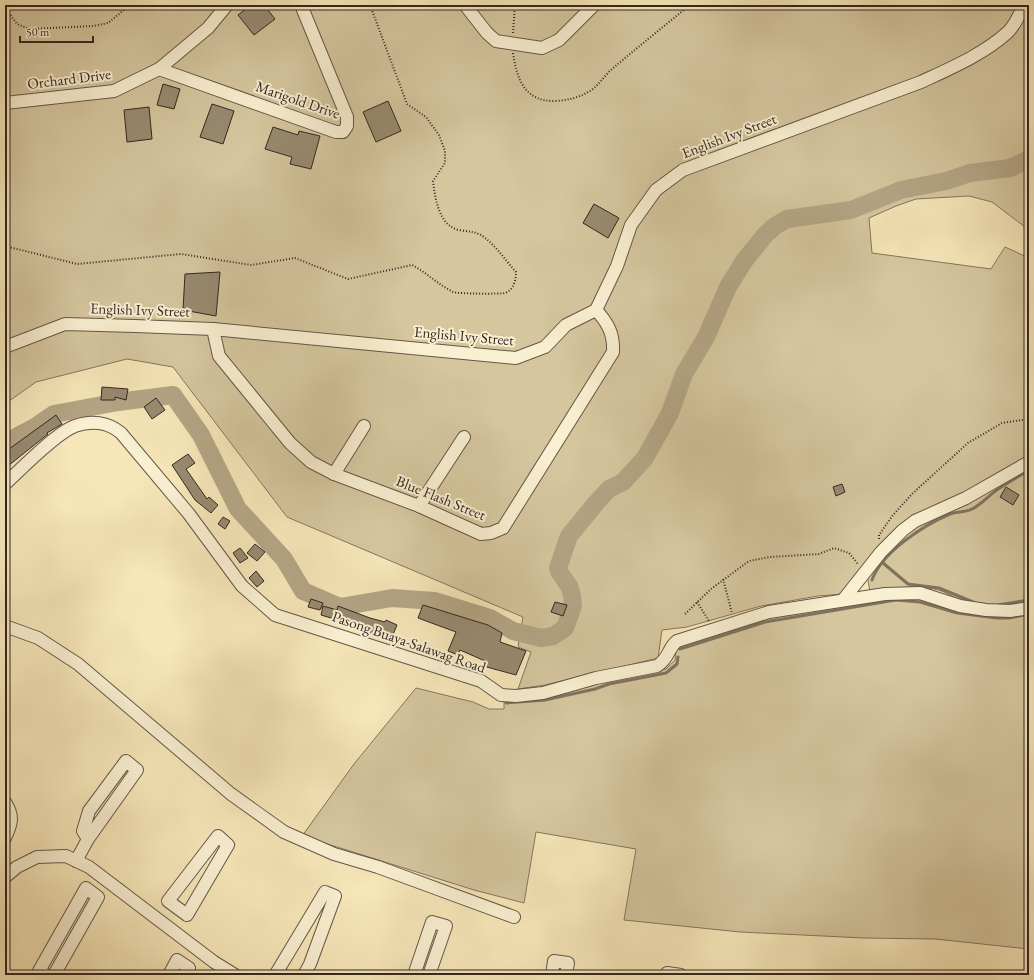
<svg xmlns="http://www.w3.org/2000/svg" width="1034" height="980" viewBox="0 0 1034 980" font-family="'EB Garamond',serif">
	<rect width="100%" height="100%" fill="#f6e6b8"/>
	<filter id="stains"><feTurbulence type="fractalNoise" baseFrequency=".005" numOctaves="4"/><feColorMatrix values="0 0 0 0 .2 0 0 0 0 .09 0 0 0 0 .02 0 0 0 .5 -.17"/></filter>
	<radialGradient id="worn" r=".72"><stop offset=".6" stop-color="#630" stop-opacity="0"/><stop offset="1" stop-color="#630" stop-opacity=".3"/></radialGradient>
	<!-- green -->
	<g fill="#d5c69e" stroke="#847660">
		<polygon points="5,5 1029,5 1029,230 992,202 969,196 916,199 896,206 869,218 872,253 991,269 1005,247 1029,258 1029,459 925,513 842,594 818,596 761,606 687,627 662,630 658,658 545,685 518,689 531,652 518,647 523,617 287,517 173,367 127,359 36,382 5,404"/>
		<path d="M1029 465V602C1009 605 988 610 968 604 957 600 946 591 934 589 913 585 892 588 870 592L867 575 916 525Z"/>
		<polygon points="901,596 1029,611 1029,949 935,939 864,938 740,932 624,920 636,849 536,832 524,903 474,890 302,836 354,764 416,688 473,702 489,709 504,709 504,701 591,685 666,669 675,660 676,647 765,618"/>
	</g>
	<g fill="none" stroke-linecap="round" stroke-linejoin="round">
		<!-- stream -->
		<g stroke="#80735d" stroke-width="3">
			<polyline points="883,563 908,584 939,588 973,602"/>
			<path d="M872 580C882 552 924 525 950 514 958 511 966 513 974 508 984 502 992 492 1003 486 1012 480 1020 476 1029 470"/>
			<polyline points="998,605 1029,600"/>
			<polyline points="680,649 765,622 896,600 920,602 957,613 997,618 1009,618 1029,614"/>
			<polyline points="506,703 545,700 595,689 609,684 666,673 677,664 678,657"/>
		</g>
		<!-- river -->
		<polyline stroke="#b4a585" stroke-width="18" points="5,443 35,427 54,414 118,402 173,395 201,435 238,509 284,559 303,591 340,607 392,598 435,601 490,618 513,631 541,638 553,636 565,628 573,606 572,595 569,586 560,573 558,568 569,536 596,503 609,489 623,482 645,458 670,413 684,374 706,337 728,287 744,261 766,234 775,226 787,219 851,210 901,190 946,181 970,173 1010,168 1029,159"/>
	</g>
	<!-- building -->
	<g fill="#988a70" stroke="#332722">
		<polygon points="251,5 264,5 275,19 254,35 238,15"/>
		<polygon points="163,84 180,89 174,109 157,105"/>
		<polygon points="388,101 401,131 376,142 363,112"/>
		<polygon points="212,104 234,111 223,144 200,137"/>
		<polygon points="149,107 152,139 127,142 124,110"/>
		<polygon points="273,127 298,135 299,131 320,136 311,169 290,164 292,157 265,149"/>
		<polygon points="594,204 619,218 608,238 583,223"/>
		<polygon points="220,272 216,316 183,310 185,274"/>
		<polygon points="102,387 128,389 126,400 115,397 115,400 101,400"/>
		<polygon points="156,398 165,410 152,419 144,407"/>
		<polygon points="56,415 62,424 47,433 48,434 8,466 10,469 5,474 5,452"/>
		<polygon points="188,454 195,463 186,469 207,499 209,497 218,505 211,513 195,500 172,465"/>
		<polygon points="842,484 845,492 836,496 833,487"/>
		<polygon points="1006,487 1019,495 1013,505 1000,497"/>
		<polygon points="223,517 230,521 225,529 218,524"/>
		<polygon points="255,544 265,552 257,561 247,553"/>
		<polygon points="240,548 248,558 240,563 233,553"/>
		<polygon points="256,571 264,581 257,587 249,578"/>
		<polygon points="311,599 323,603 320,610 308,607"/>
		<polygon points="555,602 567,605 563,616 551,612"/>
		<polygon points="423,605 488,625 502,633 500,642 526,651 516,675 483,666 485,661 460,650 458,655 448,651 456,632 418,618"/>
		<polygon points="323,606 337,610 338,606 370,618 385,622 386,620 397,625 392,637 379,631 378,635 365,632 333,621 334,619 321,615"/>
	</g>
	<g fill="none" stroke-linecap="round" stroke-linejoin="round">
		<defs>
			<g id="minor">
				<polyline points="465,5 487,33 496,41 542,48 559,40 594,5"/>
				<polyline points="159,69 336,132 343,132 347,126 347,117 301,5"/>
				<polyline points="5,103 114,91 159,69 208,28 227,5"/>
				<path d="M213 329 219 356 290 443 311 462 334 474 419 506 481 534 491 533 503 528 613 352C614 334 608 323 596 310"/>
				<path d="M5 347 65 324 135 326 213 329 516 358 545 347 566 325 596 310 617 266 631 225 656 190 683 170 921 82C951 68 984 54 1008 32 1015 25 1020 14 1024 5"/>
				<polyline points="334,474 364,426"/>
				<path d="M5 484C20 470 57 432 75 426 91 420 108 422 121 433L189 514 242 586 275 615 481 681 501 695 516 696 543 693 596 678 657 666C670 658 667 649 677 641L769 612 885 594 920 593 960 606 986 610 1010 611 1029 608"/>
				<polyline points="419,506 464,437"/>
				<polyline points="843,600 881,552 903,530 915,521 966,498 1029,462"/>
				<polyline points="5,626 38,638 78,664 231,794 284,832 334,854 378,867 514,917"/>
				<path d="M5 802C14 816 12 823 5 838"/>
				<polygon points="218,836 228,845 187,915 168,901"/>
				<polyline points="76,861 88,839 137,770 126,761 89,811 83,831 88,839"/>
				<polyline points="5,877 17,867 37,857 66,856 89,867 214,962 235,975"/>
				<polyline points="46,975 39,971 86,888 98,897 54,975"/>
				<polyline points="169,975 177,960 189,968 185,975"/>
				<polyline points="283,975 277,972 325,892 335,896 310,964 304,975"/>
				<polyline points="414,975 432,922 446,926 429,975"/>
				<polyline points="552,975 554,961 568,963 566,975"/>
				<polyline points="667,975 667,973 681,975"/>
			</g>
		</defs>
		<!-- minor casing -->
		<use href="#minor" stroke="#645748" stroke-width="14"/>
		<!-- path -->
		<g stroke="#332722" stroke-width="2" stroke-dasharray="1 2" stroke-linecap="butt">
			<polyline points="5,8 17,24 29,29 94,26 108,23 130,5"/>
			<polyline points="513,33 515,5"/>
			<path d="M513 53C517 80 525 102 556 101 568 100 578 98 588 92 597 88 604 76 612 69 638 47 664 26 690 5"/>
			<path d="M5 246 77 264 181 254 251 265 295 258 348 279 412 265C427 273 439 285 453 292 458 294 502 294 505 293 514 290 516 279 516 272 506 261 497 247 485 238 477 231 469 232 459 230 439 226 435 198 433 181L445 163V151L439 135 426 117 407 104 370 5"/>
			<polyline points="879,539 879,535 893,515 912,494 968,443 1002,423 1029,419"/>
			<polyline points="723,579 732,613"/>
			<polyline points="697,602 709,621"/>
			<polyline points="685,614 711,589 749,561 770,557 819,554 834,548 849,553 858,564"/>
		</g>
		<!-- minor -->
		<use href="#minor" stroke="#f9efd1" stroke-width="12"/>
	</g>
	<g text-anchor="middle" stroke-width="4" stroke-linejoin="round" paint-order="stroke">
		<!-- street labels -->
		<g font-size="15" fill="#332722" stroke="#f9efd1">
			<text transform="translate(69 79) rotate(-7)" y="5">Orchard Drive</text>
			<text transform="translate(298 100) rotate(19)" y="5">Marigold Drive</text>
			<text transform="translate(729 136) rotate(-21)" y="5">English Ivy Street</text>
			<text transform="translate(140 310) rotate(2)" y="5">English Ivy Street</text>
			<text transform="translate(464 336) rotate(5)" y="5">English Ivy Street</text>
			<text transform="translate(441 498) rotate(22)" y="5">Blue Flash Street</text>
			<text transform="translate(409 642) rotate(19)" y="5">Pasong Buaya-Salawag Road</text>
		</g>
	</g>
	<!-- margin -->
	<rect width="1034" height="980" fill="none" stroke="#f6e6b8" stroke-width="20"/>
	<rect x="6" y="6" width="1022" height="968" fill="none" stroke="#332722" stroke-width="2"/>
	<rect x="10" y="10" width="1014" height="960" fill="none" stroke="#332722"/>
	<!-- scale -->
	<path d="M20 36v6h73v-6" fill="none" stroke="#332722" stroke-width="2"/>
	<text x="26" y="36" font-size="12" fill="#332722" stroke="#f9efd1" stroke-width="3" paint-order="stroke">50 m</text>
	<rect width="100%" height="100%" filter="url(#stains)"/>
	<rect width="100%" height="100%" fill="url(#worn)"/>
</svg>
